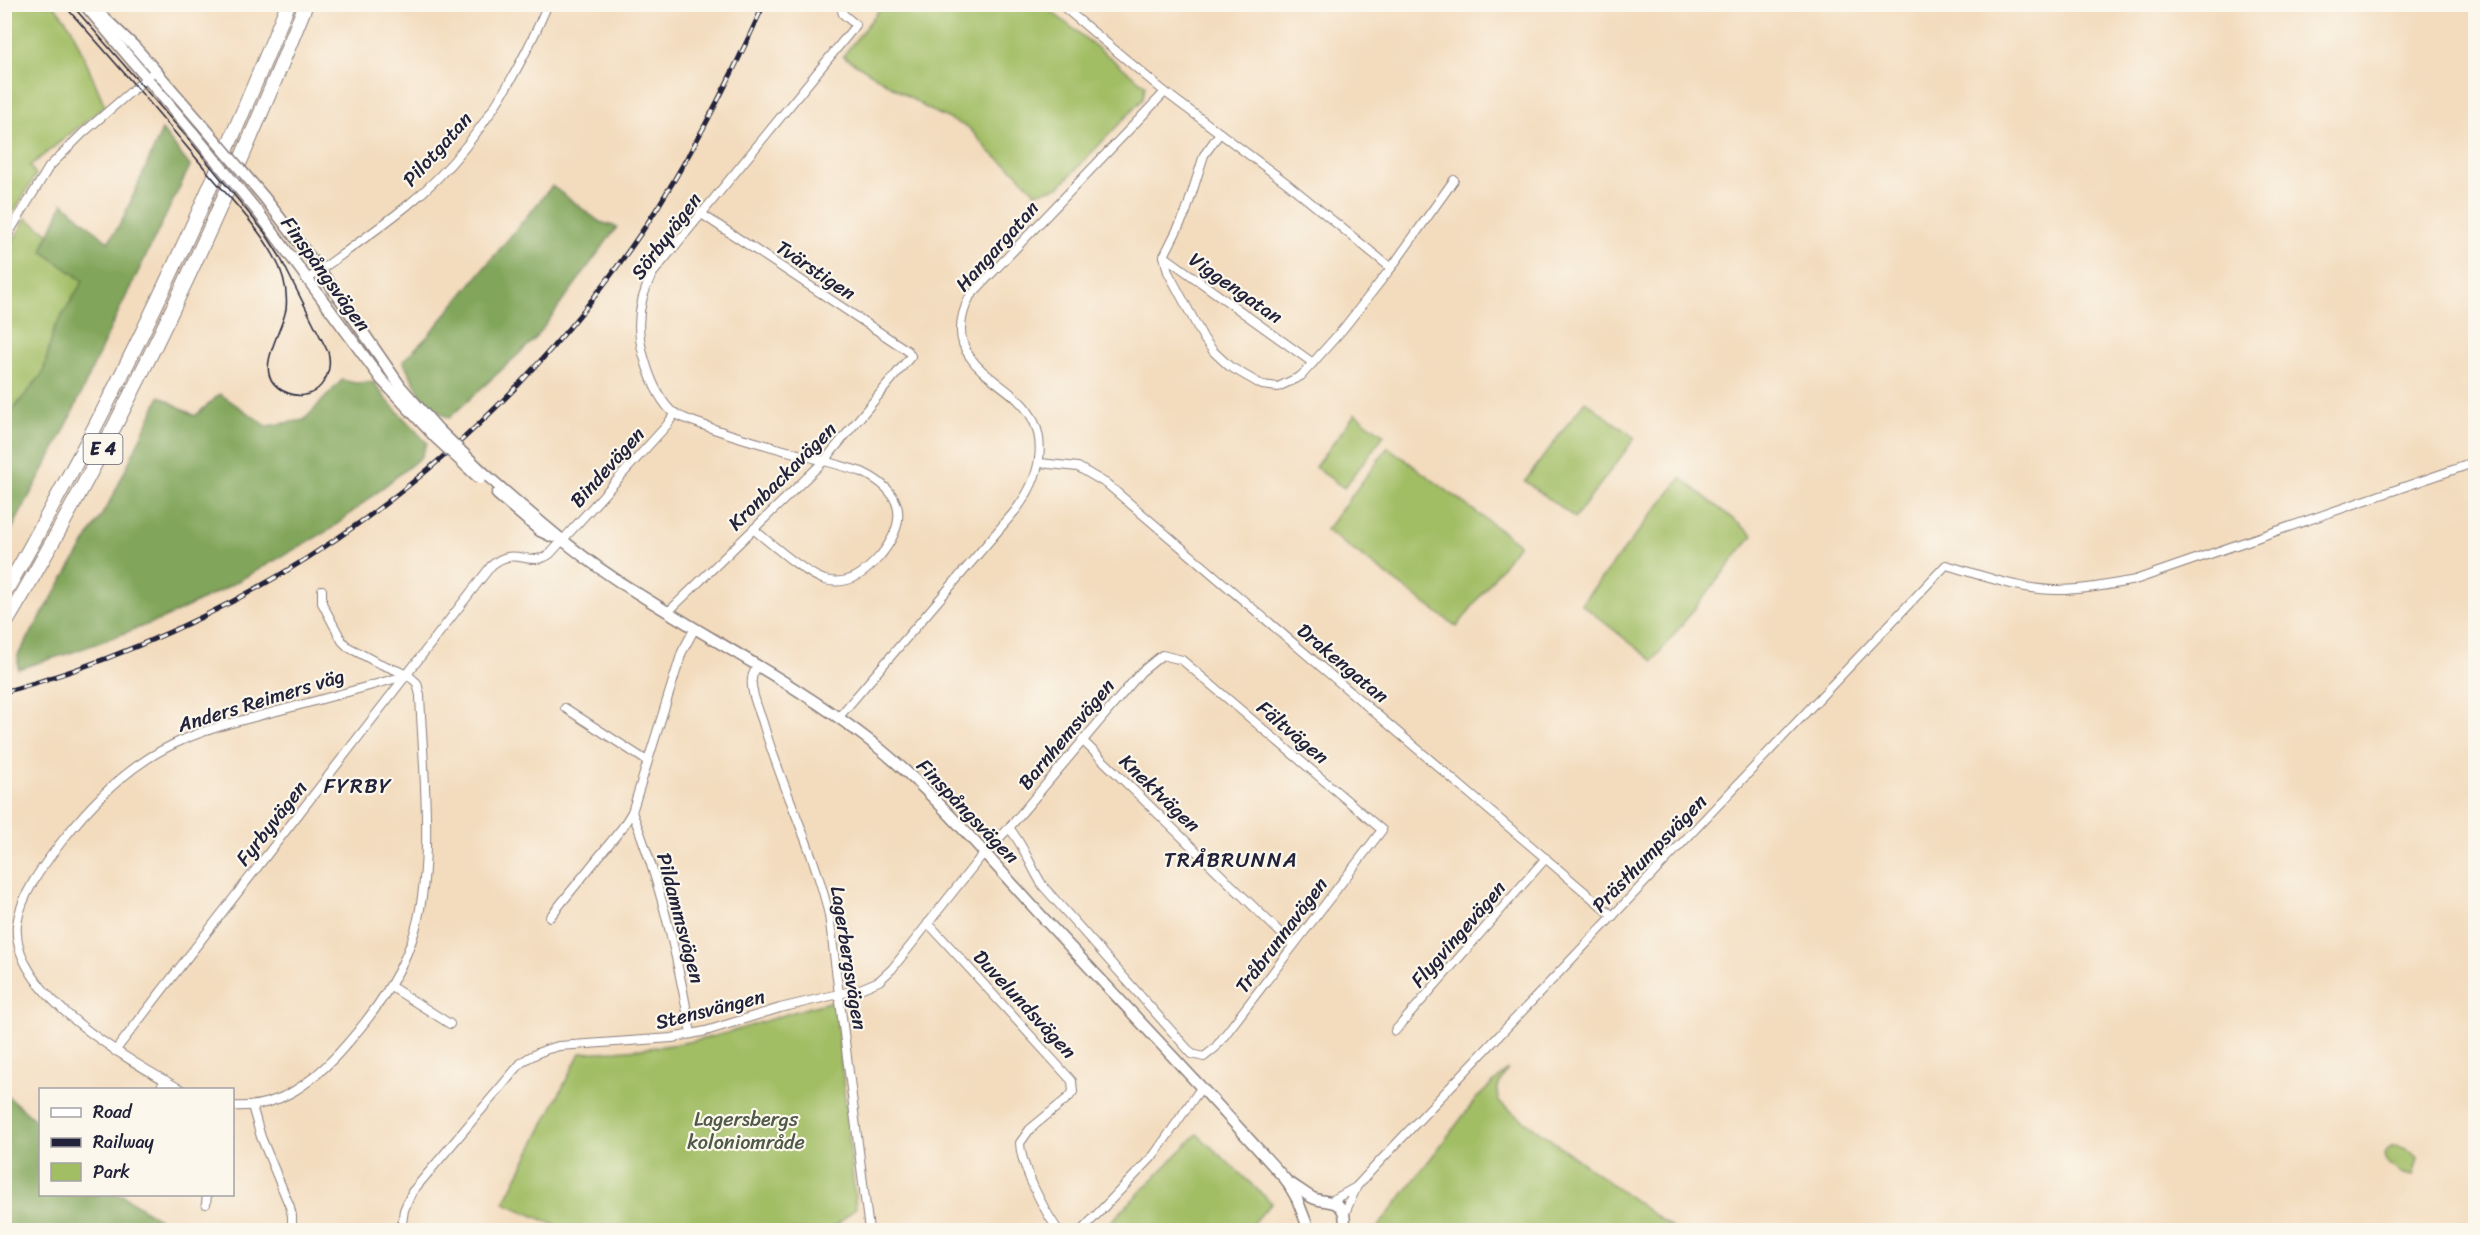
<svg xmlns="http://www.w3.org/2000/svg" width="2480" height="1235" viewBox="0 0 2480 1235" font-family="Sriracha,sans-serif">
	<rect width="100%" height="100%" fill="#fbf7ec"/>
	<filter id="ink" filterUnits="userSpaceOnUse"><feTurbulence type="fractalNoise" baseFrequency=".0167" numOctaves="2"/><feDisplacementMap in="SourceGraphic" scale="12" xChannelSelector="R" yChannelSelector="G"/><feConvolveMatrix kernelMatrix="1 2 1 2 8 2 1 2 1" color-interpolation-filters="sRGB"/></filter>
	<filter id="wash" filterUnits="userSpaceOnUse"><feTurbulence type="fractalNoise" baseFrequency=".008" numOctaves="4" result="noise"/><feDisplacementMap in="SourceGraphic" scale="24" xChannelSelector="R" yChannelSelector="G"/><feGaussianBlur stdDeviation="1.35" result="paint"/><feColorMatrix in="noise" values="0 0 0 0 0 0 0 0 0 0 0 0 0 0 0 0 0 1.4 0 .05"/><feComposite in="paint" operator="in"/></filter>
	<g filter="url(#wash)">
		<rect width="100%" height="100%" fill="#f3dbbd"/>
		<!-- green -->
		<g fill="#a2be65" stroke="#627050" stroke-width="1.5">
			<polygon points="5,4 54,5 71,27 105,106 30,166 36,175 5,227"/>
			<polygon points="883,5 1043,5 1145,85 1143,99 1059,187 1035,193 1017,173 991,153 969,128 928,109 843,56"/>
			<polygon points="26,218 48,233 43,251 84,281 54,329 43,373 5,425 5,255"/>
			<polygon points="1585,401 1635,438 1575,518 1525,481"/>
			<polygon points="1355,414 1384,435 1344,488 1315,467"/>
			<polygon points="1388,447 1519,544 1457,627 1326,530"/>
			<polygon points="1681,478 1753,535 1653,661 1581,604"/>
			<path d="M835 1001 856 1208 831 1230H557V1226L504 1203 580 1053C623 1051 665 1048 707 1038 750 1028 791 1010 835 1001Z"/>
			<path d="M1508 1069C1501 1080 1494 1089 1499 1102L1675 1230H1376L1476 1099Z"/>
			<polygon points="1197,1134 1272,1203 1246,1230 1103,1230"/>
			<polygon points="2395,1146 2406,1149 2418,1158 2413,1176 2401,1173 2387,1163 2385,1155 2388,1149"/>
		</g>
		<!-- forest -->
		<g fill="#81a55a" stroke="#52644a" stroke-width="1.5">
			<polygon points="162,130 190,166 111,327 65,429 5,542 5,425 12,411 43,373 54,329 83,281 42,251 63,203 108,242 122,221"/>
			<polygon points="552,186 600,222 617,227 535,339 449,418 425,403 403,361 427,337"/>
			<polygon points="342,380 355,383 374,382 385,398 427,443 421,457 331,529 222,590 165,618 76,651 18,669 18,655 113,496 160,396 195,416 220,394 267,426 304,420"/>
			<polygon points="4,1093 40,1124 40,1194 122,1195 176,1230 5,1230"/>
		</g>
	</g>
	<g filter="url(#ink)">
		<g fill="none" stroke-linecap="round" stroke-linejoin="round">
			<defs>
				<g id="minor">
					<polyline points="1060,4 1165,92 1288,184 1391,268"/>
					<polyline points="1220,133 1204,155 1186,212 1164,256 1313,363"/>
					<polyline points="4,241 49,167 83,133 150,75"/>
					<polyline points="1164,256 1168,272 1204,339 1214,352 1229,366 1262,385 1278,387 1301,376 1343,329 1391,268 1454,180"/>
					<path d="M308 279C341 255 376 231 408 205 472 153 516 80 548 4"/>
					<polyline points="1040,463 1078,467 1107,484 1613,916"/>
					<path d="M753 529C771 543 805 574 825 580 849 586 865 573 880 556 909 520 904 492 862 472 809 455 755 445 703 425 693 421 679 418 670 410 657 396 649 375 644 357 635 327 638 300 653 273L856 25 843 14 840 4"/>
					<polyline points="668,612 824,461 911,356 908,351 700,213"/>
					<path d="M758 666C755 670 752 674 752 679 750 692 759 710 763 723 782 789 814 849 829 915L869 1230"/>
					<polyline points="565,708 647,761"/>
					<path d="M838 718 1015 511C1041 478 1053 433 1018 400 1003 385 982 375 970 357 956 338 960 316 970 296L1165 92"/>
					<polyline points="1082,740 1293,945"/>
					<polyline points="550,917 622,828 632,812"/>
					<path d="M928 923 1072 1081 1073 1092 1069 1097 1030 1129 1020 1143C1021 1167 1044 1210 1058 1230"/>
					<polyline points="390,986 450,1024"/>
					<polyline points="1395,1031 1546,858"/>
					<path d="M691 1034C678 958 661 883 632 812L682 652 695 628"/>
					<path d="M115 1051 491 566C515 544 529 569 550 554L667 425 675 413"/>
					<polyline points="159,1090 165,1080"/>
					<path d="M182 1090C130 1061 10 994 17 924 21 895 42 867 59 845 90 804 127 766 174 744 208 727 245 720 281 710 324 699 366 687 408 675"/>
					<path d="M232 1106C277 1109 309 1085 338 1054 369 1020 397 983 412 940 436 870 423 769 420 695L417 683 408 675 376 662 348 647 342 641 322 603V590"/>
					<polyline points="252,1106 261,1137 290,1207 292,1216 292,1230"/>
					<polyline points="1331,1201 1356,1187"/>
					<polyline points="206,1204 207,1194"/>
					<path d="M1344 1215 1357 1186 1381 1160 1946 565C1981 575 2019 590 2056 590 2083 590 2108 585 2135 580L2476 462"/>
					<path d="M401 1230 404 1210 412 1192 521 1063C533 1054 545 1049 559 1046L672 1038 706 1031 780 1008 860 989 879 981 892 969 979 859 1009 828 1141 672 1162 655 1182 660 1382 830 1215 1048 1204 1057 1192 1054 1043 886C1030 866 1024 845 1009 828"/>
					<polyline points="1082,1230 1154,1155 1201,1088"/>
				</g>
				<g id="secondary">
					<polyline points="84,4 194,134"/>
					<polyline points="95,9 135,47 199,121"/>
					<polyline points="264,197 320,270 401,387 439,430"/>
					<polyline points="258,212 381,379 436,438"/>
					<path d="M484 473C533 516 581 559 637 593 716 643 800 686 874 744 939 796 991 862 1047 922 1127 1008 1208 1093 1286 1180L1297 1199 1309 1230"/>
					<polyline points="497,494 540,531 553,537"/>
					<path d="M1288 1182C1297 1187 1305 1194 1313 1198 1324 1203 1337 1199 1343 1211 1346 1218 1344 1224 1345 1230"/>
				</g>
				<g id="motorway">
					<path d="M4 593C24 561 41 527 59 494 146 336 220 171 288 4"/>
					<path d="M4 626C122 428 220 218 306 4"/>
				</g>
			</defs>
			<!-- minor casing -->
			<use href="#minor" stroke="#8a7e7c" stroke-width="10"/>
			<!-- secondary casing -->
			<use href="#secondary" stroke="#8a7e7c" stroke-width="13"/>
			<!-- motorway casing -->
			<use href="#motorway" stroke="#8a7e7c" stroke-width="16"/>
			<!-- minor -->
			<use href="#minor" stroke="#fff" stroke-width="8"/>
			<!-- secondary -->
			<use href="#secondary" stroke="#fff" stroke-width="10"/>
			<!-- motorway -->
			<use href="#motorway" stroke="#fff" stroke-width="14"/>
			<!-- tram -->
			<path stroke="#22223b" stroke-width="1.5" d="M63 4C112 58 160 114 206 170 229 198 257 225 274 256 283 272 288 291 286 309 282 335 247 377 288 393 315 404 335 376 328 352L279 255 265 233 191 142 71 4"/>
			<defs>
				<path id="rail" d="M4 692C270 618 488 458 643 230 690 159 729 82 764 4"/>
			</defs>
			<!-- rail casing -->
			<use href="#rail" stroke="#22223b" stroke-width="5"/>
			<!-- rail -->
			<use href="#rail" stroke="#fbf7ec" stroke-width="3" stroke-dasharray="9" stroke-linecap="butt"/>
			<defs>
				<g id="secondary-bridge">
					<polyline points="199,121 264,197"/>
					<polyline points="194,134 258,212"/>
					<polyline points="439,430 484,473"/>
					<polyline points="436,438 480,479"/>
				</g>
			</defs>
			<!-- secondary-bridge casing -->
			<use href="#secondary-bridge" stroke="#8a7e7c" stroke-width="13" stroke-linecap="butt"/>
			<!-- secondary-bridge -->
			<use href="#secondary-bridge" stroke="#fff" stroke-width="10"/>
		</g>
	</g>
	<g text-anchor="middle" stroke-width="4.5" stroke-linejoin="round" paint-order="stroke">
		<!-- shield labels -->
		<rect fill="#fbf7ec" stroke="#636270" stroke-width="1.5" x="83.5" y="434" width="39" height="30" rx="4.5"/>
		<g font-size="18" font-weight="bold" fill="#22223b">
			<text x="103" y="455">E 4</text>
		</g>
		<!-- street labels -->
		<g font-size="20" fill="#22223b" stroke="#fbf7ec">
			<text transform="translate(437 149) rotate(-48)" y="7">Pilotgatan</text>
			<text transform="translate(666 236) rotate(-53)" y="7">Sörbyvägen</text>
			<text transform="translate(997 246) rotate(-48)" y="7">Hangargatan</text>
			<text transform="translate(816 270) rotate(34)" y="7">Tvärstigen</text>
			<text transform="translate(326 274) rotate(54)" y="7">Finspångsvägen</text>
			<text transform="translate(1236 288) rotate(35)" y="7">Viggengatan</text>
			<text transform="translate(607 467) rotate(-48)" y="7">Bindevägen</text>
			<text transform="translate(782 476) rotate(-45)" y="7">Kronbackavägen</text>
			<text transform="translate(1343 663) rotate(40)" y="7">Drakengatan</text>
			<text transform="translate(261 700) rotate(-17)" y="7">Anders Reimers väg</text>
			<text transform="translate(1293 732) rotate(40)" y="7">Fältvägen</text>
			<text transform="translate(1066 734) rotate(-50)" y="7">Barnhemsvägen</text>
			<text transform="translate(1160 793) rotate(44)" y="7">Knektvägen</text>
			<text transform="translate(968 811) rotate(46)" y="7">Finspångsvägen</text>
			<text transform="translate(271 823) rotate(-52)" y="7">Fyrbyvägen</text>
			<text transform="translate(1649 853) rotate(-46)" y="7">Prästhumpsvägen</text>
			<text transform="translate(681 918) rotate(75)" y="7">Pildammsvägen</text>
			<text transform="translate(1458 934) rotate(-49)" y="7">Flygvingevägen</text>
			<text transform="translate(1281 935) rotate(-53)" y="7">Tråbrunnavägen</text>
			<text transform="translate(849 958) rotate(81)" y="7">Lagerbergsvägen</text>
			<text transform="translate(1025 1004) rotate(47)" y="7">Duvelundsvägen</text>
			<text transform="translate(710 1009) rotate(-14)" y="7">Stensvängen</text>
		</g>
		<!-- park labels -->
		<g font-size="20" fill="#4f594a" stroke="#fbf7ec">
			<text x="746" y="1126">Lagersbergs<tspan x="746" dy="23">koloniområde</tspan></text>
		</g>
		<!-- neighbourhood labels -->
		<g font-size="21" letter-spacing="1.5" fill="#22223b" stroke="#fbf7ec">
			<text x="358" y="793">FYRBY</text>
			<text x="1231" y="867">TRÅBRUNNA</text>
		</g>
	</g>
	<!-- margin -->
	<rect width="2480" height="1235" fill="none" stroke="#fbf7ec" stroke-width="24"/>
	<!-- legend -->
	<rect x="39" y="1088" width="195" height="108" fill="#fbf7ec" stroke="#a4a2a5" stroke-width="1.5"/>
	<rect x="51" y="1108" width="30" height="9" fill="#ffffff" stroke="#a4a2a5" stroke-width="1.5"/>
	<text x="93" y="1118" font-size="18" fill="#22223b">Road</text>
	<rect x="51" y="1138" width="30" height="9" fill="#22223b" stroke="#a4a2a5" stroke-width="1.5"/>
	<text x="93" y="1148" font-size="18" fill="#22223b">Railway</text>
	<rect x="51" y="1163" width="30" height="18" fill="#a2be65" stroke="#a4a2a5" stroke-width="1.5"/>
	<text x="93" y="1178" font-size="18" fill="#22223b">Park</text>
</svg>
